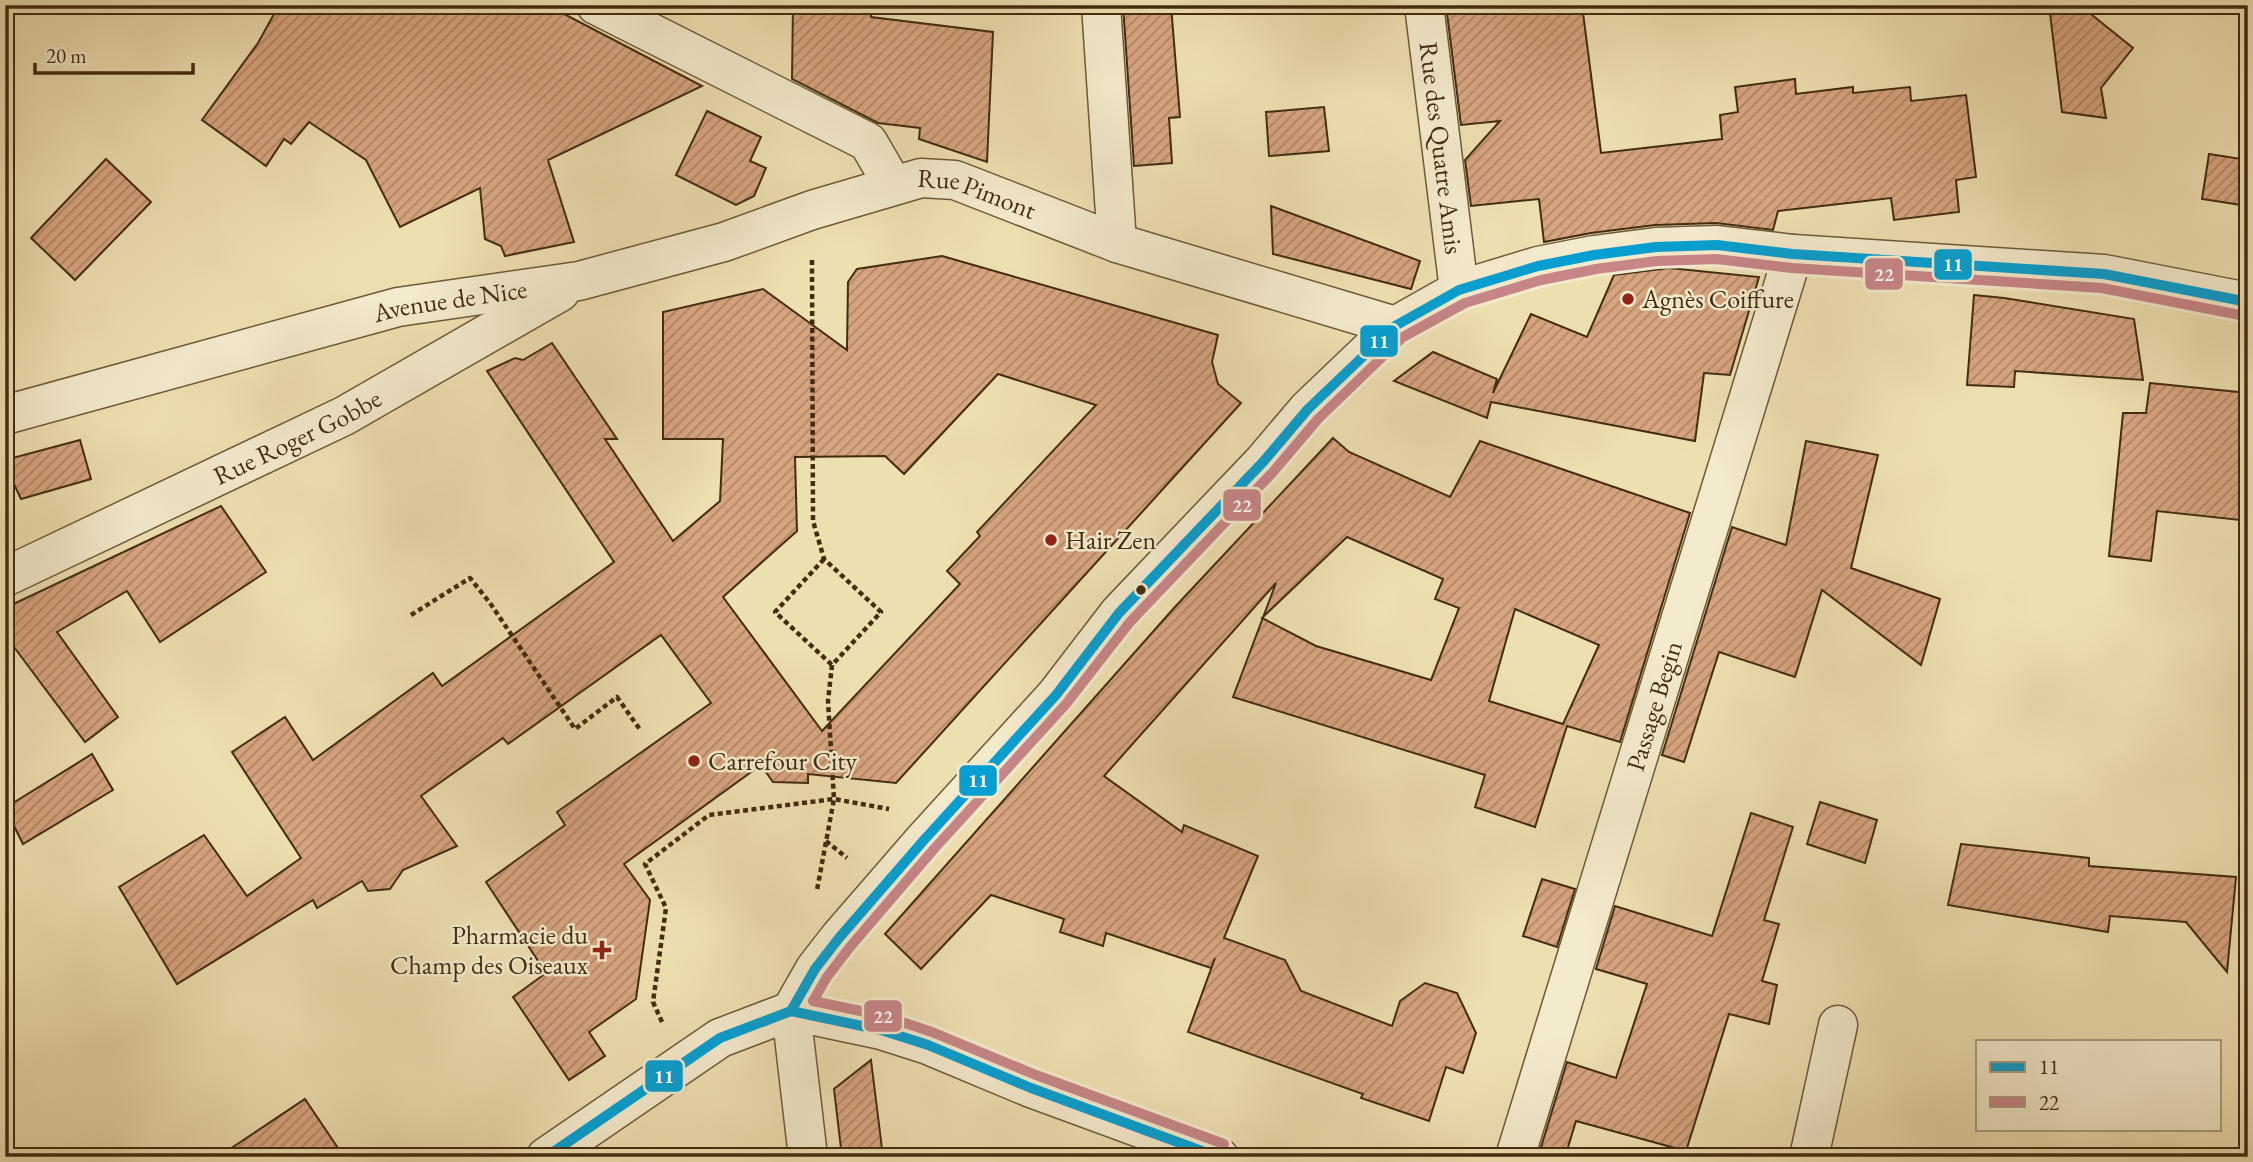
<svg xmlns="http://www.w3.org/2000/svg" width="2253" height="1162" viewBox="0 0 2253 1162" font-family="'EB Garamond',serif">
	<defs>
		<pattern id="building-hatch" width="6" height="6" patternUnits="userSpaceOnUse" patternTransform="scale(1.75)"><rect width="6" height="6" fill="#d7a480"/><path d="M-1 1l2-2M0 6l6-6M5 7l2-2" fill="none" stroke="#b08667"/></pattern>
	</defs>
	<rect width="100%" height="100%" fill="#eedfb1"/>
	<filter id="stains"><feTurbulence type="fractalNoise" baseFrequency=".00286" numOctaves="4"/><feColorMatrix values="0 0 0 0 .2 0 0 0 0 .09 0 0 0 0 .02 0 0 0 .5 -.17"/></filter>
	<radialGradient id="worn" r=".72"><stop offset=".6" stop-color="#630" stop-opacity="0"/><stop offset="1" stop-color="#630" stop-opacity=".3"/></radialGradient>
	<!-- building -->
	<g fill="url(#building-hatch)" stroke="#432c12" stroke-width="2" fill-rule="evenodd">
		<polygon points="279,5 547,5 702,86 548,160 574,242 505,256 501,246 485,239 480,188 400,227 366,160 309,122 291,144 284,139 266,166 202,120 258,43"/>
		<polygon points="793,5 871,5 871,17 993,32 987,162 919,139 920,128 878,123 792,79"/>
		<polygon points="1123,5 1171,5 1180,117 1169,118 1172,163 1134,166"/>
		<polygon points="1446,5 1582,5 1601,153 1722,139 1720,115 1738,112 1735,87 1795,79 1796,94 1853,87 1853,93 1910,87 1911,101 1966,95 1976,177 1956,180 1959,212 1894,220 1891,198 1778,211 1773,230 1716,223 1655,225 1591,233 1544,242 1539,199 1471,206 1465,160 1500,121 1461,125"/>
		<polygon points="2049,5 2090,5 2092,15 2133,48 2101,88 2106,118 2062,112"/>
		<polygon points="1324,107 1329,151 1269,156 1266,112"/>
		<polygon points="707,111 761,137 750,161 766,168 754,196 736,205 676,175"/>
		<polygon points="2209,154 2248,160 2248,206 2202,199"/>
		<polygon points="106,159 151,202 75,280 31,238"/>
		<polygon points="1271,206 1420,261 1411,289 1273,254"/>
		<path d="M942 256 1218 335 1212 362 1218 384 1241 403 896 783 808 774V783L773 782 761 765 624 864 650 900 636 999 589 1032 605 1056 569 1080 513 997 546 973 486 882 565 825 557 812 711 703 661 635 508 744 503 738 421 796 457 846 403 870 390 889 368 891 362 881 317 908 313 900 177 984 119 887 204 835 247 896 301 858 232 752 285 717 313 760 433 673 442 686 614 562 487 371 515 358 523 360 552 343 617 439H605L673 541 720 501 723 439H663V312L763 289 847 350 848 282 857 269ZM998 374 1096 405 977 532 980 536 947 571 960 584 822 731 723 597 797 531 795 457 885 456 904 474Z"/>
		<polygon points="1669,268 1759,277 1730,375 1704,373 1695,441 1491,402 1487,418 1394,381 1433,352 1497,379 1493,393 1531,314 1587,337 1614,275"/>
		<polygon points="1974,295 2004,298 2134,319 2143,380 2015,371 2014,387 1967,385"/>
		<polygon points="2150,383 2248,393 2248,517 2241,516 2240,520 2157,511 2151,561 2109,556 2123,413 2146,413"/>
		<path d="M1333 438 1349 452 1450 497 1480 441 1690 513 1620 742 1567 726 1535 827 1475 807 1485 775 1233 697 1276 583 1104 776 1182 832 1184 825 1258 856 1224 938 1285 960 1301 991 1392 1026 1400 1001 1425 983 1457 993 1476 1033 1463 1073 1446 1067 1429 1121 1361 1098 1363 1094 1188 1032 1215 958 1211 968 1106 933 1103 946 1060 932 1064 919 991 895 921 969 885 934 1174 608ZM1347 537 1443 579 1435 599 1459 608 1431 680 1316 646 1262 618ZM1515 609 1599 645 1563 724 1489 701Z"/>
		<polygon points="80,440 91,479 21,499 5,465 5,460"/>
		<polygon points="1806,441 1878,455 1851,568 1940,599 1921,665 1822,590 1795,677 1719,652 1684,762 1662,755 1732,527 1786,545"/>
		<polygon points="221,506 266,572 160,642 127,591 57,632 118,717 85,742 5,635 5,608"/>
		<polygon points="92,754 113,790 23,844 5,808"/>
		<polygon points="1820,802 1877,820 1865,863 1807,844"/>
		<polygon points="1751,813 1793,827 1764,920 1779,924 1762,981 1777,985 1769,1024 1729,1014 1686,1151 1576,1121 1565,1157 1538,1157 1567,1062 1616,1078 1647,984 1596,969 1615,906 1712,936"/>
		<polygon points="1961,844 2089,858 2089,866 2236,877 2227,972 2186,922 2110,916 2108,932 1948,905"/>
		<polygon points="1542,879 1575,889 1557,947 1523,936"/>
		<polygon points="871,1060 883,1157 842,1157 834,1089"/>
		<polygon points="305,1099 344,1157 218,1157"/>
	</g>
	<g fill="none" stroke-linecap="round" stroke-linejoin="round">
		<defs>
			<g id="minor">
				<polyline points="596,5 868,142 893,185"/>
				<polyline points="1101,5 1117,243"/>
				<path id="s1" d="M1424 5 1459 290"/>
				<path id="s2" d="M5 415 398 307 579 281 724 242 812 210 921 178 955 180 1117 243 1395 326"/>
				<path id="s3" d="M5 577 344 416 560 292"/>
				<polyline points="791,1011 808,1157"/>
				<path id="s4" d="M1515 1157 1793 254"/>
				<polyline points="1809,1157 1838,1025"/>
			</g>
			<g id="tertiary">
				<polyline points="791,1011 815,969 839,938 924,840 1056,695 1119,613 1263,462 1308,409 1395,326 1459,290 1538,266 1594,255 1656,247 1717,245 1793,254 2104,274 2248,302"/>
				<polyline points="791,1011 881,1030 928,1045 1031,1088 1219,1157"/>
				<polyline points="546,1157 720,1038 791,1011"/>
			</g>
		</defs>
		<!-- minor casing -->
		<use href="#minor" stroke="#6e593a" stroke-width="41"/>
		<!-- tertiary casing -->
		<use href="#tertiary" stroke="#6e593a" stroke-width="41"/>
		<!-- path -->
		<g stroke="#432c12" stroke-width="4.5" stroke-dasharray="5 3.5" stroke-linecap="butt">
			<polyline points="812,260 813,521 824,559 881,612 832,665 828,701 834,799 817,890"/>
			<polyline points="824,559 775,612 832,665"/>
			<polyline points="411,615 470,578 490,603 575,729 617,697 641,731"/>
			<polyline points="826,841 847,858"/>
			<polyline points="662,1022 653,1002 666,908 645,864 709,815 834,799 889,809"/>
		</g>
		<!-- minor -->
		<use href="#minor" stroke="#f4eacc" stroke-width="38"/>
		<!-- tertiary -->
		<use href="#tertiary" stroke="#f4eacc" stroke-width="38"/>
		<defs>
			<g id="bus-1">
				<polyline points="791,1011 815,969 839,938 924,840 1056,695 1119,613 1263,462 1308,409 1395,326 1459,290 1538,266 1594,255 1656,247 1717,245 1793,254 2104,274 2248,302"/>
				<polyline points="791,1011 881,1030 928,1045 1031,1088 1218,1157"/>
				<polyline points="546,1157 720,1038 791,1011"/>
			</g>
			<polyline id="bus-2" points="1224,1144 1036,1075 932,1032 884,1016 813,1001 827,977 850,947 934,849 1066,704 1130,622 1273,472 1318,419 1403,337 1465,303 1541,280 1596,269 1657,261 1716,259 1792,268 2102,288 2245,316"/>
		</defs>
		<!-- bus-1 casing -->
		<use href="#bus-1" stroke="#f4eacc" stroke-width="16"/>
		<!-- bus-2 casing -->
		<use href="#bus-2" stroke="#f4eacc" stroke-width="16"/>
		<!-- bus-1 -->
		<use href="#bus-1" stroke="#079fd1" stroke-width="10"/>
		<!-- bus-2 -->
		<use href="#bus-2" stroke="#c78588" stroke-width="10"/>
	</g>
	<!-- markers -->
	<g fill="#8f2418" stroke="#f4eacc" stroke-width="2.5">
		<circle cx="1628" cy="299" r="7"/>
		<circle cx="1051" cy="540" r="7"/>
		<circle cx="694" cy="761" r="7"/>
		<path d="M598.5 939.5h7v7h7v7h-7v7h-7v-7h-7v-7h7z"/>
	</g>
	<circle fill="#432c12" stroke="#f4eacc" stroke-width="2.5" cx="1141" cy="590" r="6"/>
	<g text-anchor="middle" stroke-width="5" stroke-linejoin="round" paint-order="stroke">
		<!-- street labels -->
		<g font-size="26" fill="#432c12" stroke="#f4eacc">
			<text dy="9" stroke="none"><textPath href="#s1" startOffset="144">Rue des Quatre Amis</textPath></text>
			<text dy="9" stroke="none"><textPath href="#s2" startOffset="1006">Rue Pimont</textPath></text>
			<text dy="9" stroke="none"><textPath href="#s2" startOffset="460">Avenue de Nice</textPath></text>
			<text dy="9" stroke="none"><textPath href="#s3" startOffset="324">Rue Roger Gobbe</textPath></text>
			<text dy="9" stroke="none"><textPath href="#s4" startOffset="472">Passage Begin</textPath></text>
		</g>
		<!-- poi labels -->
		<g font-size="26" fill="#432c12" stroke="#f4eacc" text-anchor="start">
			<text x="1642" y="308">Agnès Coiffure</text>
			<text x="1065" y="549">Hair Zen</text>
			<text x="708" y="770">Carrefour City</text>
			<text x="588" y="944" text-anchor="end">Pharmacie du<tspan x="588" dy="30">Champ des Oiseaux</tspan></text>
		</g>
	</g>
	<g stroke="#f4eacc" stroke-width="2.5">
		<rect x="1933" y="248" width="40" height="33" rx="7" fill="#079fd1"/>
		<rect x="1864" y="257" width="40" height="34" rx="7" fill="#c78588"/>
		<rect x="1359" y="324" width="40" height="34" rx="7" fill="#079fd1"/>
		<rect x="1222" y="488" width="40" height="34" rx="7" fill="#c78588"/>
		<rect x="958" y="764" width="40" height="33" rx="7" fill="#079fd1"/>
		<rect x="863" y="999" width="40" height="34" rx="7" fill="#c78588"/>
		<rect x="644" y="1059" width="40" height="34" rx="7" fill="#079fd1"/>
	</g>
	<g font-size="19" text-anchor="middle" font-weight="bold" fill="#fff">
		<text x="1953" y="271">11</text>
		<text x="1884" y="281">22</text>
		<text x="1379" y="348">11</text>
		<text x="1242" y="512">22</text>
		<text x="978" y="787">11</text>
		<text x="883" y="1023">22</text>
		<text x="664" y="1083">11</text>
	</g>
	<!-- margin -->
	<rect width="2253" height="1162" fill="none" stroke="#eedfb1" stroke-width="28"/>
	<rect x="7" y="7" width="2239" height="1148" fill="none" stroke="#432c12" stroke-width="3.5"/>
	<rect x="14" y="14" width="2225" height="1134" fill="none" stroke="#432c12" stroke-width="2"/>
	<!-- legend -->
	<rect x="1976" y="1040" width="245" height="91" fill="#f4eacc" stroke="#ad9e82" stroke-width="2"/>
	<rect x="1990" y="1062" width="35" height="10" fill="#079fd1" stroke="#ad9e82" stroke-width="2"/>
	<text x="2039" y="1074" font-size="21" fill="#432c12">11</text>
	<rect x="1990" y="1097" width="35" height="10" fill="#c78588" stroke="#ad9e82" stroke-width="2"/>
	<text x="2039" y="1110" font-size="21" fill="#432c12">22</text>
	<!-- scale -->
	<path d="M35 63v10h158v-10" fill="none" stroke="#432c12" stroke-width="3.5"/>
	<text x="46" y="63" font-size="21" fill="#432c12" stroke="#f4eacc" stroke-width="5" paint-order="stroke">20 m</text>
	<rect width="100%" height="100%" filter="url(#stains)"/>
	<rect width="100%" height="100%" fill="url(#worn)"/>
</svg>
